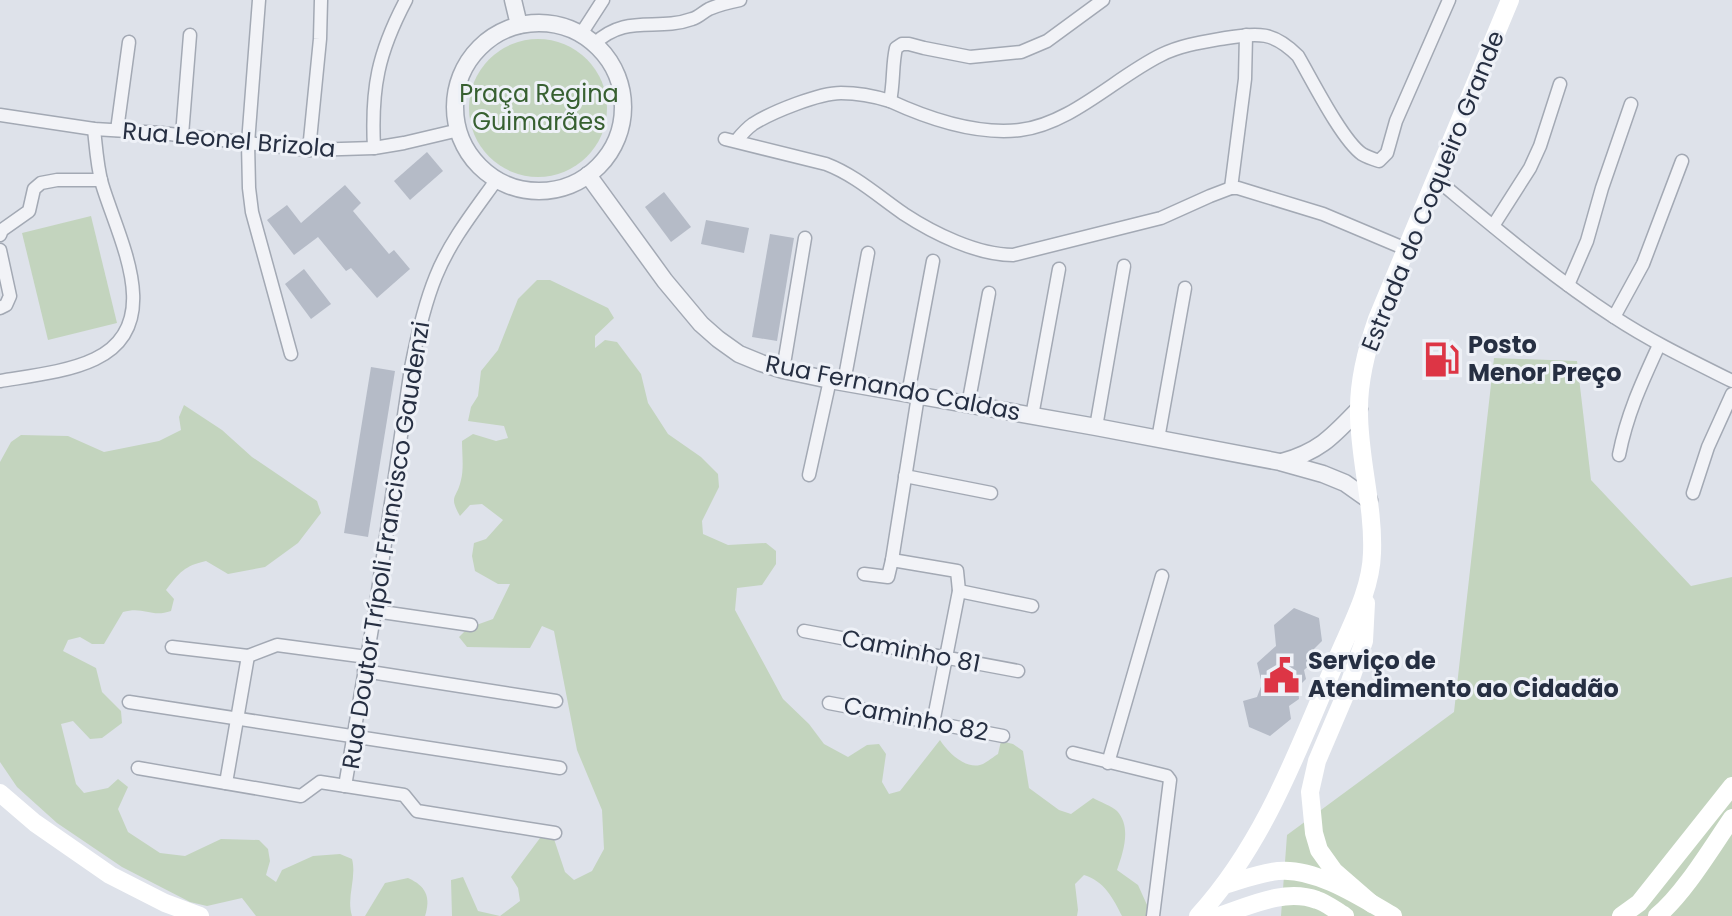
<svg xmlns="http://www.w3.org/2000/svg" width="1732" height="916" viewBox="0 0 1732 916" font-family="Poppins,sans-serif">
	<rect width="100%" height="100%" fill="#dee2ea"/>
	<!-- green -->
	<g fill="#c3d4be">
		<circle cx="538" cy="108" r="69"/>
		<polygon points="91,216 117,323 48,340 22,233"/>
		<path d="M537 280H550L608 308 614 318 595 336V348L605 340 617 342 641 374 648 403 668 434 701 457 718 474 719 487 702 521 703 534 728 545 766 543 776 551V564L762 585 737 588 735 610 783 699 809 724 824 744 848 757 867 745 879 744 886 754 882 782 889 794 900 791 940 740C947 751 964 769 980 765 985 764 993 757 998 754L1001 741 1013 744 1023 751 1029 788 1059 810 1071 814 1093 798C1100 802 1112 806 1117 811 1132 827 1123 853 1117 870L1138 885 1152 916H1122C1113 898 1104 881 1084 875L1075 884 1078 910 1077 916H452L451 880 463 877 478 911 500 916 520 901 518 888 511 877 540 838 553 836 565 872 574 880 592 871 604 849 602 810 577 750 554 631 542 626 530 648 467 647 459 637 468 628 493 619 510 584H498L475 571 472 556 474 543 486 539 503 520 482 504 470 505 460 516C448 495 457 499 461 480 464 469 462 453 462 441L473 434 496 441 508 438 504 426 468 421 471 407 478 396 481 371 498 350 518 299Z"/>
		<polygon points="1494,358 1577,361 1591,480 1691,586 1732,577 1732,916 1281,916 1287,835 1454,712"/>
		<path d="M184 405 222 430 252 457 317 501 321 513 298 543 265 567 228 574 206 561C184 566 180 572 166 590L174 599 171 611C151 618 144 606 123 612L104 644H92L80 637 68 640 63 651 96 668 102 692 121 711 122 723 102 738 90 739 73 721 61 724 76 784 84 793 108 788 118 779 128 787 118 809 128 832 160 853 185 856 221 839 259 840 268 849 270 861 266 875 276 882 282 870 313 856 340 854 352 859C357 878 346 897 352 916H256L242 898 207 906 190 902 122 867 57 823 17 787 0 762V462L11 442 21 435 68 436 104 452 159 441 181 430 179 417Z"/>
		<path d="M408 878C426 886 431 897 425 916H365L385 883Z"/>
	</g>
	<!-- building -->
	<g fill="#b5bbc7">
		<polygon points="427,152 443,171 410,200 394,181"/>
		<polygon points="345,185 361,203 353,211 389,254 394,250 410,269 377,298 351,268 346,271 318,237 294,255 267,220 287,205 301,223"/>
		<polygon points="664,192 691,227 671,242 645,207"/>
		<polygon points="706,220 749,228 744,253 701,244"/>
		<polygon points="770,234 794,238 777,341 752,337"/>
		<polygon points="304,269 331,304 311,319 285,284"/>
		<polygon points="371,367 395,371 368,537 344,533"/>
		<polygon points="1294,608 1319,618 1322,641 1314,649 1315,660 1304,670 1306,679 1298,687 1299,699 1289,706 1291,719 1270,736 1249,727 1243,701 1257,697 1262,684 1257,663 1276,646 1274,625"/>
	</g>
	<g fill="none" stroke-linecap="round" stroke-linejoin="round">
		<defs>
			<g id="minor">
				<polyline points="259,0 248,143 249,188 252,212 291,354"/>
				<polyline points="581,34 603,0"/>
				<path d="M594 44C627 13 656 32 692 19 699 17 703 12 709 9 718 5 730 2 740 0"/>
				<path d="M890 101C929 119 976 135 1020 130 1071 124 1116 77 1161 55 1181 45 1203 42 1226 38 1259 33 1273 31 1298 56 1312 80 1342 140 1362 154 1367 157 1373 159 1379 161L1387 153 1396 121 1449 0"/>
				<polyline points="0,115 94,129 161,133 309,150 374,148 404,143 459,130"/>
				<polyline points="117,130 129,42"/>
				<polyline points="182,135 190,35"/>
				<path d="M725 139 826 164C855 175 878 196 904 214 933 233 977 255 1013 255L1161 218 1210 196 1231 188H1238L1323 214 1406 249"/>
				<path d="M736 141C741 135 746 129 753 124 772 112 819 93 841 93 857 93 874 96 890 101 894 83 892 65 896 48L902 44H909L924 48 970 57 1021 52 1047 41 1103 0"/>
				<path d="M374 148C371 88 378 53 406 0"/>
				<polyline points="309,150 320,39 321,0"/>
				<path d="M1436 179C1494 227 1551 276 1614 317 1652 342 1692 361 1732 381"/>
				<polyline points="1231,188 1245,79 1246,35"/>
				<polyline points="1493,226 1530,168 1540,146 1560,84"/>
				<polyline points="0,235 2,230 29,211 34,189 41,183 57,180 101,180"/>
				<polyline points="0,250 10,296 6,305 0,308"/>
				<polyline points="1568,285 1587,241 1602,188 1631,104"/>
				<polyline points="1614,317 1643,264 1682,161"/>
				<polyline points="783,370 805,238"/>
				<path d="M0 381C30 376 68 372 95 359 167 325 118 238 102 184 97 166 96 147 94 129"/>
				<polyline points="844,382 868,253"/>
				<polyline points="908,394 933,261"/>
				<polyline points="968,405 989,293"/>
				<polyline points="1032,416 1059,269"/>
				<polyline points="1096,427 1124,266"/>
				<polyline points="1158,439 1185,288"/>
				<path d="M1619 455C1627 414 1642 382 1659 345"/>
				<polyline points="809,475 830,380"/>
				<polyline points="905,476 991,493"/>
				<polyline points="1693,493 1708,447 1732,394"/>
				<polyline points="892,560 918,396"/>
				<polyline points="864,574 888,577 892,560 957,571 959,591 933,723"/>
				<polyline points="959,591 1032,606"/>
				<polyline points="375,611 471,625"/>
				<polyline points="804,631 1018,671"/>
				<polyline points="172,647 248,656 277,645 367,657"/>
				<polyline points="364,671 556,701"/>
				<polyline points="129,702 560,768"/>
				<polyline points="829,703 1003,736"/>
				<polyline points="1073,753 1167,776 1170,780 1153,916"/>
				<polyline points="1108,763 1162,576"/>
				<polyline points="138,768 301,796 320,782 404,795 417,811 555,833"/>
				<polyline points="226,783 248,656"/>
				<path d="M345 786 375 611 411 368C417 337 424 305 436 276 450 241 475 210 497 179"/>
			</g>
			<g id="tertiary">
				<polyline points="513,0 519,25"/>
				<circle cx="539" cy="107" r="84"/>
				<polyline points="588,175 665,281 701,324 718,339 739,354 761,363 783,370 830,380 1096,427 1280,462 1323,474 1345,483 1369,500"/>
				<path d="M1282 462C1320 451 1332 437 1359 409"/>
			</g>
		</defs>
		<!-- minor casing -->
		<use href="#minor" stroke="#a3a9b4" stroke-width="15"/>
		<!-- tertiary casing -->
		<use href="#tertiary" stroke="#a3a9b4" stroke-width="19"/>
		<!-- minor -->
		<use href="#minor" stroke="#f2f3f7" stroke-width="12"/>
		<!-- tertiary -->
		<use href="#tertiary" stroke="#f2f3f7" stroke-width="16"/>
		<!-- secondary -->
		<g stroke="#fff" stroke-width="18">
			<polyline points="1366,603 1364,641 1346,693 1317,761 1310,792 1314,833 1319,850 1334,871 1372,904"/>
			<polyline points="0,793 35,823 110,875 165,903 200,916"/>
			<path d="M1224 885C1241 880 1260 873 1278 871 1315 867 1362 898 1393 916"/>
			<path d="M1198 916C1264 844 1298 750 1336 661 1350 627 1371 591 1372 553 1374 504 1358 456 1359 408 1359 377 1367 348 1377 319L1510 0"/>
			<path d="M1219 916C1249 906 1285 888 1317 900 1327 903 1336 911 1345 916"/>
			<polyline points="1621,916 1639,903 1732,786"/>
			<path d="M1657 916C1684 894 1712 847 1732 818"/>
		</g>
	</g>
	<!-- icons -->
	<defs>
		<symbol id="fuel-bare" viewBox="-9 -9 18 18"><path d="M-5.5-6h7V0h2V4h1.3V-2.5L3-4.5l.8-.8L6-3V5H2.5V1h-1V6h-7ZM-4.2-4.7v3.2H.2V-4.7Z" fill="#dd3545" stroke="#eef1f7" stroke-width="2.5" paint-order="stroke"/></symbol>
		<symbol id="civic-bare" viewBox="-9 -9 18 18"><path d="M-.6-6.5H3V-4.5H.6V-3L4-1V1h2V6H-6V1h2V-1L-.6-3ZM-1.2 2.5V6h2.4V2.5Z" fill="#dd3545" stroke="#eef1f7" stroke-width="2.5" paint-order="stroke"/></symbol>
	</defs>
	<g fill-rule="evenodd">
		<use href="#fuel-bare" x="1416" y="334" width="51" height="51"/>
		<use href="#civic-bare" x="1256" y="650" width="51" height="51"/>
	</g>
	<g text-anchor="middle" stroke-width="6" stroke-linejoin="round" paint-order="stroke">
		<!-- park labels -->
		<g font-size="24" fill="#376031" stroke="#eef1f7">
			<text x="539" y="102">Praça Regina<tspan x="539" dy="28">Guimarães</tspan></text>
		</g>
		<!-- street labels -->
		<g font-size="24" fill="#262f42" stroke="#eef1f7">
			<text transform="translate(229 140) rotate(5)" y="8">Rua Leonel Brizola</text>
			<text transform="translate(1433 191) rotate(-68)" y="8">Estrada do Coqueiro Grande</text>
			<text transform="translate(893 388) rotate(11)" y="8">Rua Fernando Caldas</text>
			<text transform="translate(386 545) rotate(-81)" y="8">Rua Doutor Trípoli Francisco Gaudenzi</text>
			<text transform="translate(911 651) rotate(11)" y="8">Caminho 81</text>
			<text transform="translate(916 719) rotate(11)" y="8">Caminho 82</text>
		</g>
		<!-- poi labels -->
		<g font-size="24" font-weight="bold" fill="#262f42" stroke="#eef1f7" text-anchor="start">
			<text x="1468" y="353">Posto<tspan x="1468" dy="28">Menor Preço</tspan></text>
			<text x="1308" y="669">Serviço de<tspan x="1308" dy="28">Atendimento ao Cidadão</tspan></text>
		</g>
	</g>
</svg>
